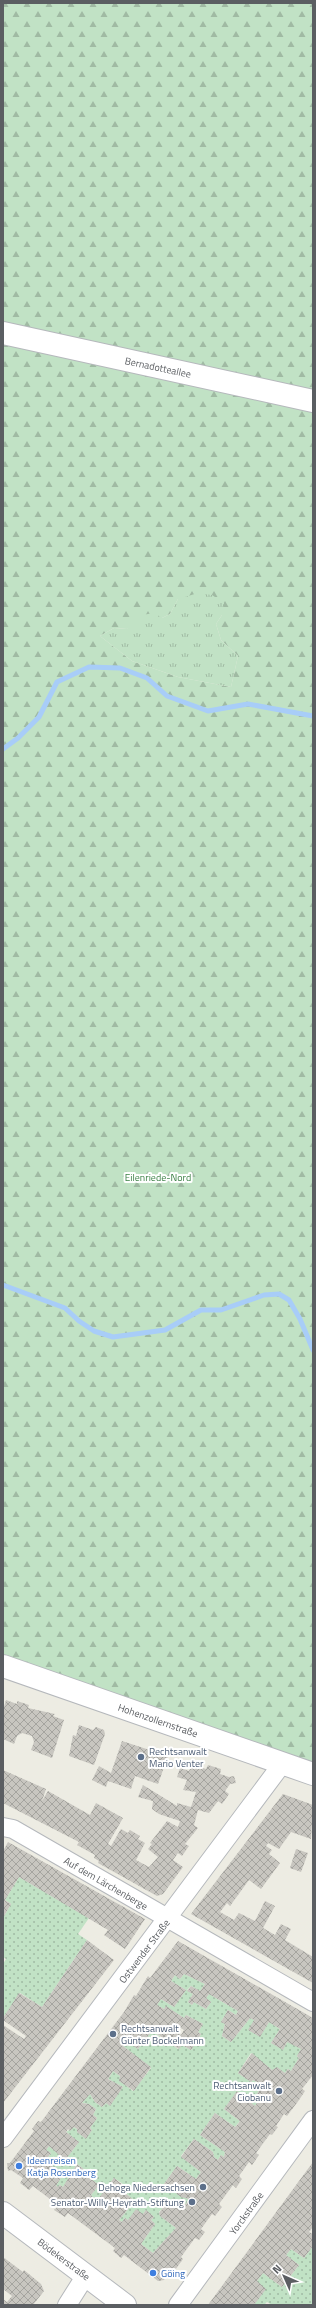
<svg xmlns="http://www.w3.org/2000/svg" width="316" height="2308" viewBox="0 0 316 2308" font-family="'Titillium Web',sans-serif">
	<defs>
		<pattern id="forest-firs" width="22" height="20" patternUnits="userSpaceOnUse"><rect width="22" height="20" fill="#c1e2c5"/><path d="M5 1l3.5 6h-7zM16 11l3.5 6h-7z" fill="#a0baa3"/></pattern>
		<pattern id="park-tufts" width="24" height="20" patternUnits="userSpaceOnUse"><rect width="24" height="20" fill="#c1e2c5"/><path d="M3 7l-1-3M5 7V3M7 7l1-3M15 17l-1-3M17 17v-4M19 17l1-3" fill="none" stroke="#a0baa3"/></pattern>
		<pattern id="garden-dots" width="8" height="8" patternUnits="userSpaceOnUse"><rect width="8" height="8" fill="#c1e2c5"/><path d="M2 2h.1M6 6h.1" fill="none" stroke="#a0baa3" stroke-width="1.8" stroke-linecap="round"/></pattern>
		<pattern id="building-cross-hatch" width="8" height="8" patternUnits="userSpaceOnUse"><rect width="8" height="8" fill="#c8c6c0"/><path d="M0 0l8 8M0 8l8-8" fill="none" stroke="#a5a49f"/></pattern>
	</defs>
	<rect width="100%" height="100%" fill="#edece3"/>
	<!-- forest -->
	<path fill="url(#forest-firs)" fill-rule="evenodd" d="M3 3H313V1774L3 1666ZM178 599 222 615 216 624 221 640 238 656 231 687 178 677 132 661 100 636 114 628 127 629 162 618 170 614Z"/>
	<!-- park -->
	<polygon fill="url(#park-tufts)" points="198,593 212,595 224,603 222,615 216,624 221,640 238,656 231,687 178,677 132,661 100,636 114,628 127,629 142,615 154,613 162,618 170,614 178,599"/>
	<!-- garden -->
	<g fill="url(#garden-dots)">
		<polygon points="19,1877 89,1918 78,1934 87,1940 42,2007 20,1993 3,2018 3,1964 6,1959 3,1957 3,1918 11,1904 5,1900"/>
		<polygon points="184,1974 205,1984 200,1991 191,1986 187,1990 193,1994 188,2002 192,2005 194,2002 206,2009 211,2002 206,1998 209,1994 238,2011 236,2015 228,2010 221,2022 225,2024 222,2036 231,2042 250,2018 254,2020 260,2036 269,2022 280,2029 271,2043 283,2049 290,2037 304,2045 297,2056 299,2058 291,2071 288,2069 285,2073 272,2070 251,2053 238,2073 251,2082 253,2080 260,2084 260,2089 253,2100 257,2103 255,2106 237,2092 224,2109 240,2121 235,2127 215,2113 200,2135 225,2152 224,2157 221,2155 218,2160 214,2157 213,2152 194,2139 181,2156 201,2172 196,2179 177,2166 164,2184 181,2196 189,2199 186,2204 180,2205 173,2199 167,2207 165,2205 159,2212 160,2216 176,2228 153,2253 141,2244 155,2224 151,2220 154,2217 146,2210 143,2214 128,2220 125,2218 122,2222 119,2220 135,2201 120,2189 123,2184 114,2178 96,2202 91,2195 99,2185 83,2173 85,2170 77,2164 63,2187 60,2185 58,2187 56,2186 63,2174 45,2161 51,2153 46,2150 49,2146 65,2160 79,2142 66,2132 74,2127 77,2129 77,2132 86,2138 92,2130 90,2128 97,2118 93,2115 96,2109 89,2104 82,2103 90,2094 95,2102 102,2107 123,2087 108,2079 113,2071 120,2076 120,2081 133,2091 151,2068 123,2046 127,2041 138,2049 152,2031 178,2049 182,2045 191,2050 201,2034 198,2032 203,2024 186,2015 184,2018 166,2007 164,2009 157,2005 161,1999 174,2007 186,1990 171,1981 175,1975 180,1979"/>
		<polygon points="313,2246 313,2303 311,2305 272,2305 267,2302 264,2305 254,2305 257,2281 263,2273 282,2287 299,2265 286,2255 291,2249 304,2258"/>
	</g>
	<g fill="none" stroke-linecap="round" stroke-linejoin="round">
		<!-- stream -->
		<g stroke="#a8cdf8" stroke-width="5">
			<polyline points="3,749 18,738 39,717 57,682 89,667 120,668 147,678 167,696 208,711 248,704 313,716"/>
			<polyline points="3,1285 65,1308 79,1321 94,1331 113,1337 165,1330 201,1310 221,1310 264,1295 279,1294 289,1300 300,1319 313,1350"/>
		</g>
	</g>
	<!-- building -->
	<g fill="url(#building-cross-hatch)" fill-rule="evenodd">
		<polygon points="6,1700 17,1704 17,1701 29,1705 28,1708 55,1714 53,1716 64,1720 52,1758 31,1750 34,1742 32,1736 22,1733 17,1736 14,1744 3,1739 3,1710"/>
		<polygon points="79,1725 93,1730 96,1727 104,1730 105,1734 94,1765 69,1756 73,1735 76,1736"/>
		<polygon points="122,1741 168,1756 158,1784 135,1776 131,1789 108,1781 106,1787 92,1780 99,1766 111,1773"/>
		<polygon points="192,1764 206,1769 208,1765 221,1769 220,1774 229,1777 234,1776 236,1783 230,1784 225,1791 229,1794 222,1804 218,1801 209,1813 198,1810 194,1825 198,1828 185,1844 189,1846 182,1856 178,1853 173,1860 183,1867 163,1894 157,1896 98,1863 99,1861 94,1858 95,1855 77,1845 79,1842 3,1803 3,1770 46,1789 42,1801 48,1791 90,1815 96,1803 123,1818 108,1844 111,1846 121,1829 128,1833 130,1830 140,1836 138,1839 145,1843 136,1860 149,1867 158,1857 148,1849 152,1844 150,1843 167,1821 178,1827 180,1821 159,1814 152,1809 153,1801 138,1797 143,1785 177,1806 177,1803 191,1807 196,1792 183,1790 187,1780 177,1777 180,1768 189,1771"/>
		<polygon points="283,1794 313,1805 311,1839 291,1832 279,1849 268,1843 266,1846 272,1850 269,1854 280,1863 261,1889 249,1880 230,1906 227,1903 220,1912 234,1920 239,1913 255,1921 265,1901 275,1906 263,1928 275,1935 281,1924 291,1929 285,1940 313,1957 313,1983 191,1914"/>
		<polygon points="8,1842 145,1919 125,1949 104,1935 108,1930 19,1877 5,1900 11,1904 3,1918 3,1851"/>
		<polygon points="296,1849 308,1853 301,1872 290,1868"/>
		<polygon points="87,1940 114,1960 3,2103 3,2025 24,2039 26,2036 3,2020 3,2018 19,1993 42,2007"/>
		<path d="M178 1941 313 2018V2075L302 2089 305 2091 299 2100 287 2116 284 2114 276 2126 278 2127 272 2135 270 2134 256 2153 259 2155 252 2165 249 2162 239 2176 242 2179 236 2188 233 2185 219 2204 222 2207 215 2216 212 2214 201 2229 205 2232 199 2240 195 2238 181 2257 183 2259 173 2273 170 2271 164 2280 158 2281 124 2255 121 2258 113 2251 115 2248 68 2213 65 2217 54 2210 59 2206 33 2186 29 2190 20 2183 23 2178 11 2170 8 2171 7 2163H10L34 2131 32 2129 38 2121 41 2122 124 2012 134 1995 136 1996 148 1976 150 1978ZM184 1974 205 1984 200 1991 191 1986 187 1991 193 1994 188 2002 192 2005 194 2002 206 2009 211 2002 206 1998 209 1994 238 2011 236 2015 228 2010 221 2022 225 2024 222 2036 231 2042 250 2018 254 2020 248 2030 260 2037 269 2022 280 2029 271 2043 283 2050 287 2042 301 2049 297 2056 299 2058 291 2071 288 2069 285 2073 277 2067 272 2070 252 2053 238 2073 251 2082 253 2080 260 2084V2089L253 2100 257 2103 255 2106 237 2091 224 2109 240 2121 238 2124 235 2127 215 2113 200 2135 225 2152 224 2157 221 2155 218 2160 214 2157 213 2152 194 2139 181 2157 201 2172 196 2179 177 2166 164 2184 181 2197 189 2199 186 2204 180 2205 173 2198 167 2207 165 2205 159 2213 160 2216 176 2228 153 2253 141 2244 155 2224 151 2220 154 2217 146 2210 143 2214 136 2209 128 2220 125 2218 122 2222 119 2220 135 2201 120 2189 123 2185 114 2178 96 2202 91 2195 99 2185 83 2173 85 2170 77 2164 63 2187 60 2185 58 2187 56 2186 63 2174 45 2161 51 2153 46 2150 49 2146 65 2160 79 2142 66 2132 68 2129 70 2131 74 2127 77 2129V2132L86 2139 92 2130 90 2128 97 2118 93 2115 96 2109 89 2104 82 2103 90 2094 95 2102 102 2107 106 2103 110 2106 123 2087 108 2079 113 2071 120 2076 119 2081 134 2091 151 2067 123 2046 127 2041 138 2049 151 2032 147 2027 179 2049 182 2045 191 2050 201 2034 198 2032 203 2024 186 2015 184 2018 166 2006 164 2009 157 2005 161 1999 174 2007 186 1990 171 1981 175 1975 180 1979ZM179 2027 184 2030 181 2035 176 2031Z"/>
		<polygon points="313,2162 313,2227 309,2232 313,2234 313,2246 304,2258 291,2249 286,2255 299,2265 282,2287 263,2273 257,2281 266,2289 254,2305 208,2305"/>
		<polygon points="3,2257 23,2272 24,2270 41,2284 44,2291 33,2305 3,2305 3,2299 7,2302 12,2296 3,2289"/>
	</g>
	<g fill="none" stroke-linecap="round" stroke-linejoin="round">
		<defs>
			<g id="minor">
				<polyline points="3,1827 13,1829 313,2002"/>
				<polyline points="3,2138 282,1764"/>
				<polyline points="67,2305 86,2275"/>
				<polyline points="178,2305 313,2120"/>
			</g>
			<g id="tertiary">
				<polyline points="3,333 313,401"/>
				<polyline points="3,1666 313,1774"/>
				<polyline points="3,2213 125,2305"/>
			</g>
		</defs>
		<!-- minor casing -->
		<use href="#minor" stroke="#b5b8bc" stroke-width="20"/>
		<!-- tertiary casing -->
		<use href="#tertiary" stroke="#b5b8bc" stroke-width="24"/>
		<!-- minor -->
		<use href="#minor" stroke="#fff" stroke-width="18"/>
		<!-- tertiary -->
		<use href="#tertiary" stroke="#fff" stroke-width="22"/>
	</g>
	<!-- markers -->
	<g fill="#5c6f8a" stroke="#fff" stroke-width="1.5">
		<circle cx="141" cy="1757" r="4"/>
		<circle cx="113" cy="2034" r="4"/>
		<circle cx="279" cy="2091" r="4"/>
		<circle cx="203" cy="2187" r="4"/>
		<circle cx="192" cy="2202" r="4"/>
	</g>
	<g fill="#3f7fe0" stroke="#fff" stroke-width="1.5">
		<circle cx="19" cy="2166" r="4"/>
		<circle cx="153" cy="2273" r="4"/>
	</g>
	<g text-anchor="middle" stroke-width="4" stroke-linejoin="round" paint-order="stroke">
		<!-- street labels -->
		<g font-size="10" fill="#5b5e62" stroke="#fff">
			<text transform="translate(158 367) rotate(12)" y="4">Bernadotteallee</text>
			<text transform="translate(158 1720) rotate(19)" y="4">Hohenzollernstraße</text>
			<text transform="translate(106 1883) rotate(30)" y="4">Auf dem Lärchenberge</text>
			<text transform="translate(144 1951) rotate(-53)" y="4">Ostwender Straße</text>
			<text transform="translate(246 2213) rotate(-54)" y="4">Yorckstraße</text>
			<text transform="translate(64 2259) rotate(37)" y="4">Bödekerstraße</text>
		</g>
		<!-- park labels -->
		<g font-size="10" fill="#3c8146" stroke="#fff">
			<text x="158" y="1181">Eilenriede-Nord</text>
		</g>
		<!-- service labels -->
		<g font-size="10" fill="#4e5e75" stroke="#fff" text-anchor="end">
			<text x="149" y="1755" text-anchor="start">Rechtsanwalt<tspan x="149" dy="12">Mario Venter</tspan></text>
			<text x="121" y="2032" text-anchor="start">Rechtsanwalt<tspan x="121" dy="12">Günter Bockelmann</tspan></text>
			<text x="271" y="2089">Rechtsanwalt<tspan x="271" dy="12">Ciobanu</tspan></text>
			<text x="195" y="2191">Dehoga Niedersachsen</text>
			<text x="184" y="2206">Senator-Willy-Heyrath-Stiftung</text>
		</g>
		<!-- shop labels -->
		<g font-size="10" fill="#366cbe" stroke="#fff" text-anchor="start">
			<text x="27" y="2164">Ideenreisen<tspan x="27" dy="12">Katja Rosenberg</tspan></text>
			<text x="161" y="2277">Göing</text>
		</g>
	</g>
	<!-- border -->
	<rect width="316" height="2308" fill="none" stroke="#5b5e62" stroke-width="8"/>
	<!-- north arrow -->
	<g transform="translate(284 2276) rotate(315)" stroke="#ffffff" stroke-width="3" paint-order="stroke">
	<path d="M0-3L7 15L0 10L-7 15Z" fill="#5b5e62"/>
	<text y="-6" font-size="11" font-weight="bold" text-anchor="middle" fill="#5b5e62">N</text>
	</g>
</svg>
